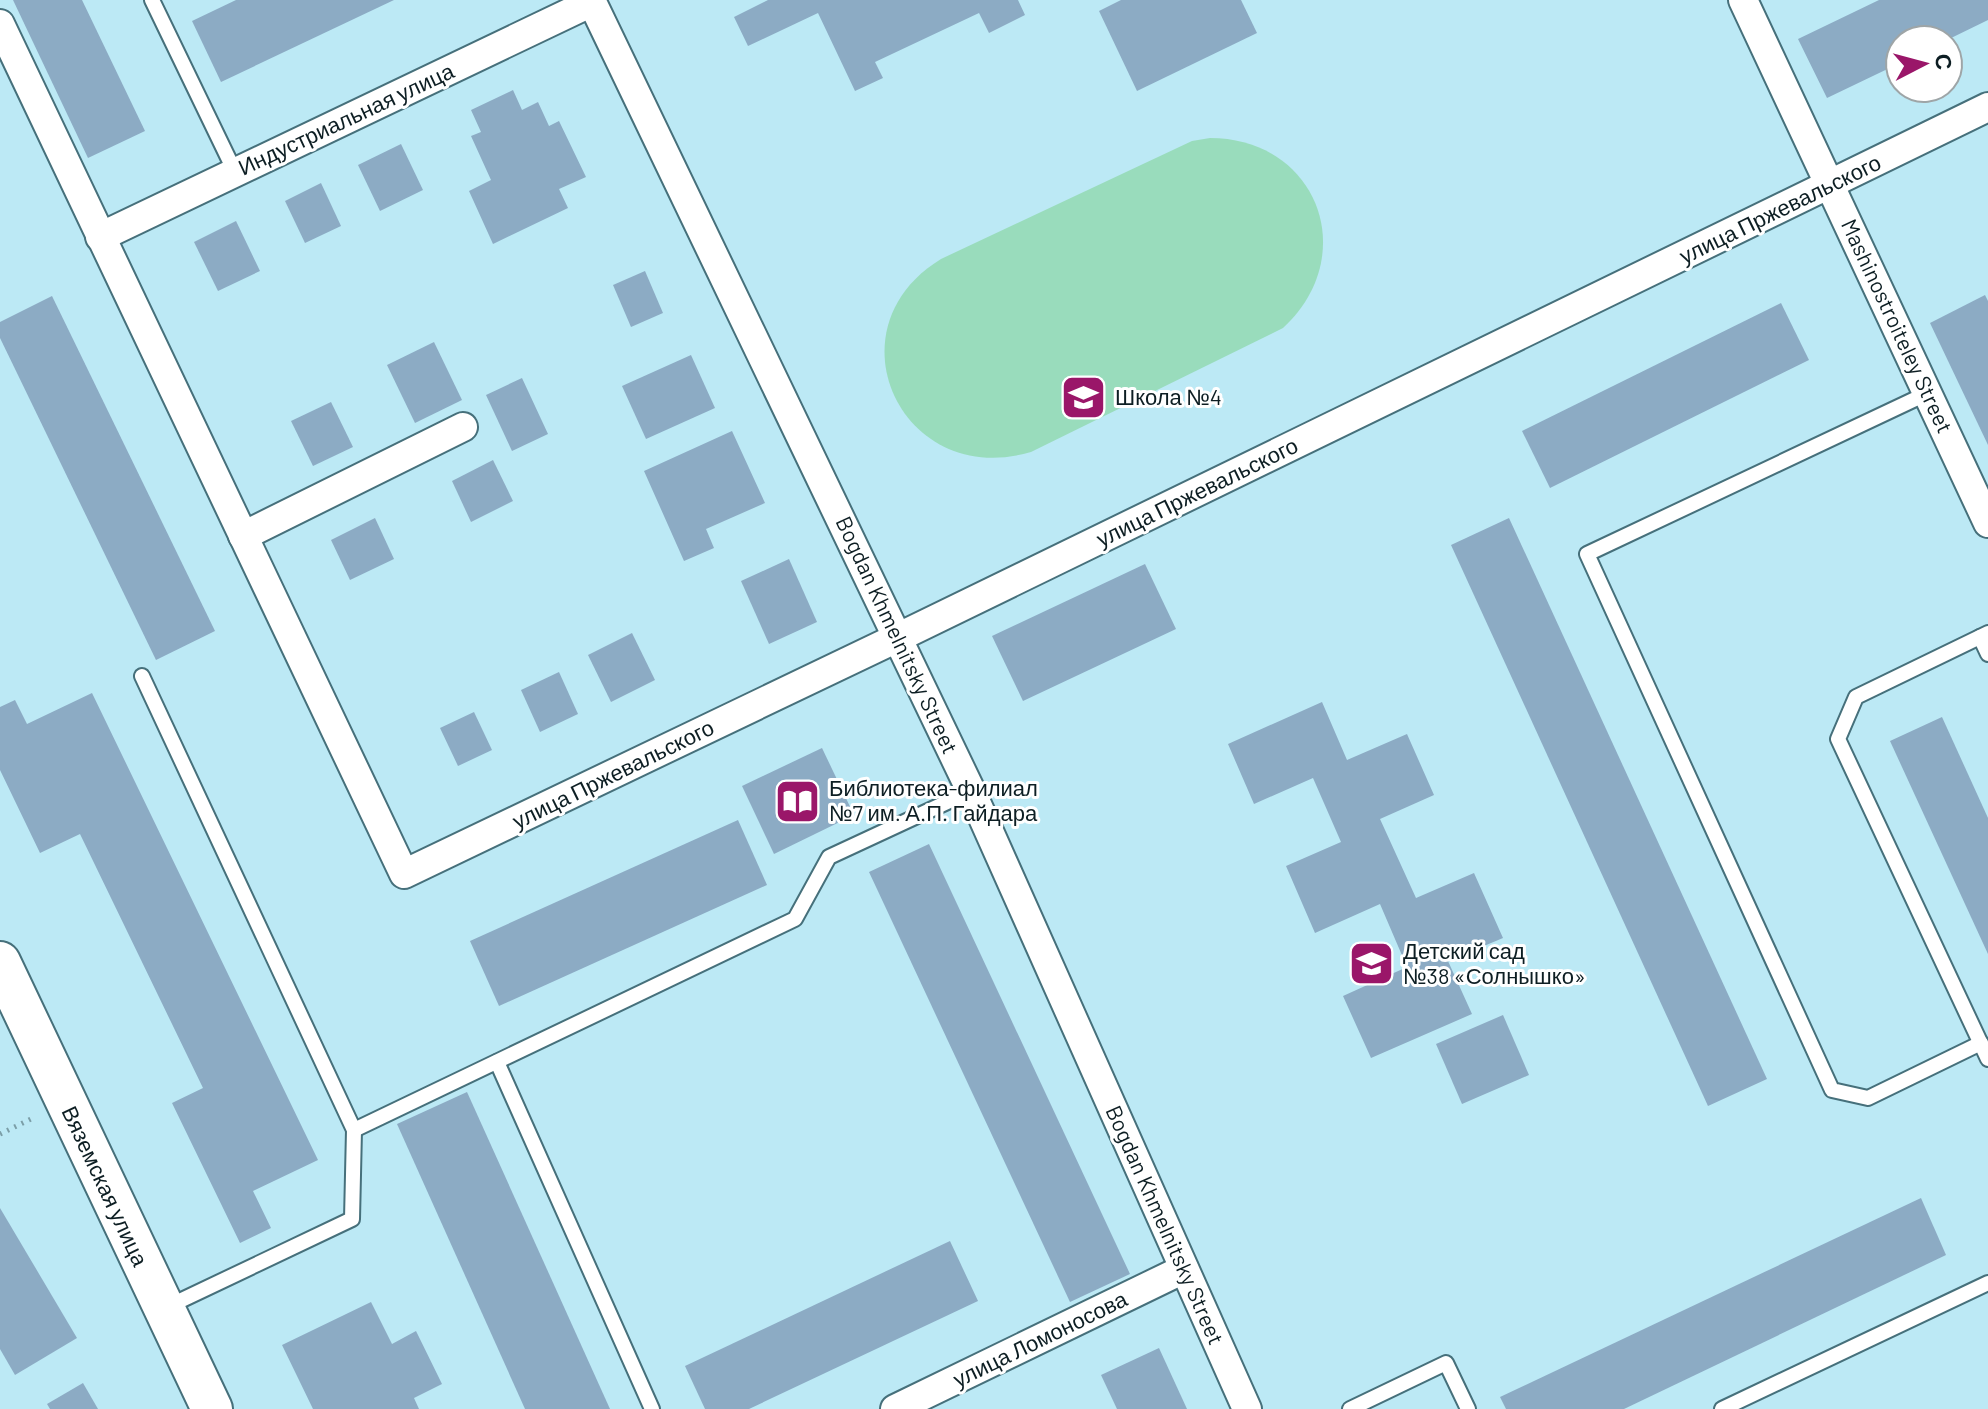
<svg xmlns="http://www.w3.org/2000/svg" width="1988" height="1409" viewBox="0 0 1988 1409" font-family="Barlow,sans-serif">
	<rect width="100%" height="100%" fill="#bce9f5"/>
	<!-- green -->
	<path fill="#99dcbc" d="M1210 138C1317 138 1362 255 1283 328L1031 452C902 490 826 329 941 259L1192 141Z"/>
	<!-- building -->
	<g fill="#8cabc4">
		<polygon points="13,0 82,0 145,131 88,158"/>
		<polygon points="236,0 394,0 221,82 192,21"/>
		<polygon points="768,0 1018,0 1025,15 989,33 979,13 875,62 883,78 855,91 818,13 748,46 734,17"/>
		<polygon points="1121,0 1241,0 1257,33 1137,91 1099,11"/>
		<polygon points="1879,0 1988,0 1988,20 1947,40 1900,40 1900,63 1827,98 1798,39"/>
		<polygon points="513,90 522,110 538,102 549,126 559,121 586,177 559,189 568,208 493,244 469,191 491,180 471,136 481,132 471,110"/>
		<polygon points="401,144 423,190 380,211 358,165"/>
		<polygon points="321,183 341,226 305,243 285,201"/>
		<polygon points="236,221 260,271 218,291 194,242"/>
		<polygon points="645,271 663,313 631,327 613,285"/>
		<polygon points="1985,295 1988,301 1988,445 1930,323"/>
		<polygon points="52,296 215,631 156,660 0,338 0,322"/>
		<polygon points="1781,303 1809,360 1550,488 1522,431"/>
		<polygon points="434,342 462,400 415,423 387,365"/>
		<polygon points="691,355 715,408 646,439 622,386"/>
		<polygon points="522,378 548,434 512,451 486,395"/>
		<polygon points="331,402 353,447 313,466 291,421"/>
		<polygon points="732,431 765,503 706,529 714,548 684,561 644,471"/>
		<polygon points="493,460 513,501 471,522 452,481"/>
		<polygon points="375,518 394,559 350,580 331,540"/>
		<polygon points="1509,518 1767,1079 1708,1106 1451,545"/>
		<polygon points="789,559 817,622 769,644 741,581"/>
		<polygon points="1145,564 1176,629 1023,701 992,636"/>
		<polygon points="632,633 655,680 611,702 588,655"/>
		<polygon points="559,672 578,714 540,732 521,690"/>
		<polygon points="92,693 318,1160 253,1191 271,1228 240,1243 172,1103 203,1088 80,834 40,853 0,770 0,707 15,700 27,724"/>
		<polygon points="1322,702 1347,760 1407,734 1434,795 1380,819 1416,898 1474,873 1503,938 1448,961 1472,1014 1371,1058 1343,996 1407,967 1380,904 1315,933 1286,866 1341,842 1313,778 1254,804 1228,744"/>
		<polygon points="474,712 492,750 458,766 440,728"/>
		<polygon points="1942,717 1988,818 1988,954 1890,741"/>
		<polygon points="822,748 854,815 774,854 742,786"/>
		<polygon points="738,820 767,885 499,1006 470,941"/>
		<polygon points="929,844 1130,1274 1070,1302 869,872"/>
		<polygon points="1503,1015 1529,1075 1462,1104 1436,1044"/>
		<polygon points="467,1092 610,1409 525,1409 397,1124"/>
		<polygon points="1921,1198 1946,1255 1624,1409 1506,1409 1500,1397"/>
		<polygon points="0,1208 77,1338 15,1375 0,1349"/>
		<polygon points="950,1241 978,1301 749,1409 705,1409 685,1366"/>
		<polygon points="371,1302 392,1344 416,1331 442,1384 414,1398 419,1409 313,1409 282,1345"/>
		<polygon points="1159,1348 1187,1409 1117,1409 1101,1375"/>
		<polygon points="83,1383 98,1409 50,1409 47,1404"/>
	</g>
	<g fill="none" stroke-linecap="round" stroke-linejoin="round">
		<defs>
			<g id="service">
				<polyline points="152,0 235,172"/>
				<polyline points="1928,393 1587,554 1832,1090 1868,1098 1981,1043"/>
				<polyline points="1988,633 1856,697 1838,739 1988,1059"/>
				<polyline points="1980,637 1988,654"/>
				<polyline points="142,676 354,1130 352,1219 167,1307"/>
				<polyline points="497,1062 652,1409"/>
				<polyline points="354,1130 795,919 829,857 971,791"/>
				<polyline points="1350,1409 1446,1363 1468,1409"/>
				<polyline points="1722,1409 1988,1283"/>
			</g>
			<g id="minor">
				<polyline points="591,0 971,791 1247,1409"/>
				<polyline points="1743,0 1988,523"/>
				<polyline points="0,24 404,874 899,637 1988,107"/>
				<polyline points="100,237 592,2"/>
				<polyline points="243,536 463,427"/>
				<polyline points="895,1409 1184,1269"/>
			</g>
			<polyline id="secondary" points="0,962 212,1409"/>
		</defs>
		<!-- service casing -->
		<use href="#service" stroke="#46707b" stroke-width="18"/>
		<!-- minor casing -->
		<use href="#minor" stroke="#46707b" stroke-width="32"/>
		<!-- secondary casing -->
		<use href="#secondary" stroke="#46707b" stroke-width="44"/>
		<!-- path -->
		<polyline stroke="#7b9ea7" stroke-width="5" stroke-dasharray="2 6" stroke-linecap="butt" points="0,1134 35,1117"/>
		<!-- service -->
		<use href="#service" stroke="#fff" stroke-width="14"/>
		<!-- minor -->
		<use href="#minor" stroke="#fff" stroke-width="28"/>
		<!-- secondary -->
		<use href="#secondary" stroke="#fff" stroke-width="40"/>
	</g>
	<!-- icons -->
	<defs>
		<symbol id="school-square" viewBox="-11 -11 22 22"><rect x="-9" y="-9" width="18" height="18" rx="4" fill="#9a1669" stroke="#fff"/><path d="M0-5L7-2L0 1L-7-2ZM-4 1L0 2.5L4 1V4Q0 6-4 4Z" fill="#fff"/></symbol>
		<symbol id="library-square" viewBox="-11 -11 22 22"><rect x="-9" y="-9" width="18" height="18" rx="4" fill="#9a1669" stroke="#fff"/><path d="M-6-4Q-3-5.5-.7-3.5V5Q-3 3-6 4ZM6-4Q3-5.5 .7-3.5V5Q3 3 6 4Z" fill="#fff"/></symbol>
	</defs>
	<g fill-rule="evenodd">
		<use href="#school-square" x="1058" y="372" width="51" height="51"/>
		<use href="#library-square" x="772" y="776" width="51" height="51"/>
		<use href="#school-square" x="1346" y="938" width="51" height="51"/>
	</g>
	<g text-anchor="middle" stroke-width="6" stroke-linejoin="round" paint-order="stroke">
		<!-- street labels -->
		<g font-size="22" fill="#0d1e23" stroke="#fff">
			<text transform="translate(346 119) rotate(-25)" y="8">Индустриальная улица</text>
			<text transform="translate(1780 209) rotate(-26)" y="8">улица Пржевальского</text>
			<text transform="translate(1897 326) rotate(65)" y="8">Mashinostroiteley Street</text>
			<text transform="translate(1197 492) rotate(-26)" y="8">улица Пржевальского</text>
			<text transform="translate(897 635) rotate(65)" y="8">Bogdan Khmelnitsky Street</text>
			<text transform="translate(613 774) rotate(-26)" y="8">улица Пржевальского</text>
			<text transform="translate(105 1186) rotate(65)" y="8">Вяземская улица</text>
			<text transform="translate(1165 1225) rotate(66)" y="8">Bogdan Khmelnitsky Street</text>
			<text transform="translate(1040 1339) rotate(-26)" y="8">улица Ломоносова</text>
		</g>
		<!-- poi labels -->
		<g font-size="22" fill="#0d1e23" stroke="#fff" text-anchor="start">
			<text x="1115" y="405">Школа №4</text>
			<text x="829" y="796">Библиотека-филиал<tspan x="829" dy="25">№7 им. А.П. Гайдара</tspan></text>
			<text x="1403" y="959">Детский сад<tspan x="1403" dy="25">№38 «Солнышко»</tspan></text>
		</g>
	</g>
	<!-- north arrow -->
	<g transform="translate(1924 64) rotate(84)"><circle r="38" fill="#ffffff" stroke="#9ea5a7" stroke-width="2"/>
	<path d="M0-6L14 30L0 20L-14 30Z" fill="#9a1669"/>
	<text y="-12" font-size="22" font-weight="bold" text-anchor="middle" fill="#0d1e23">С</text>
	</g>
</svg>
